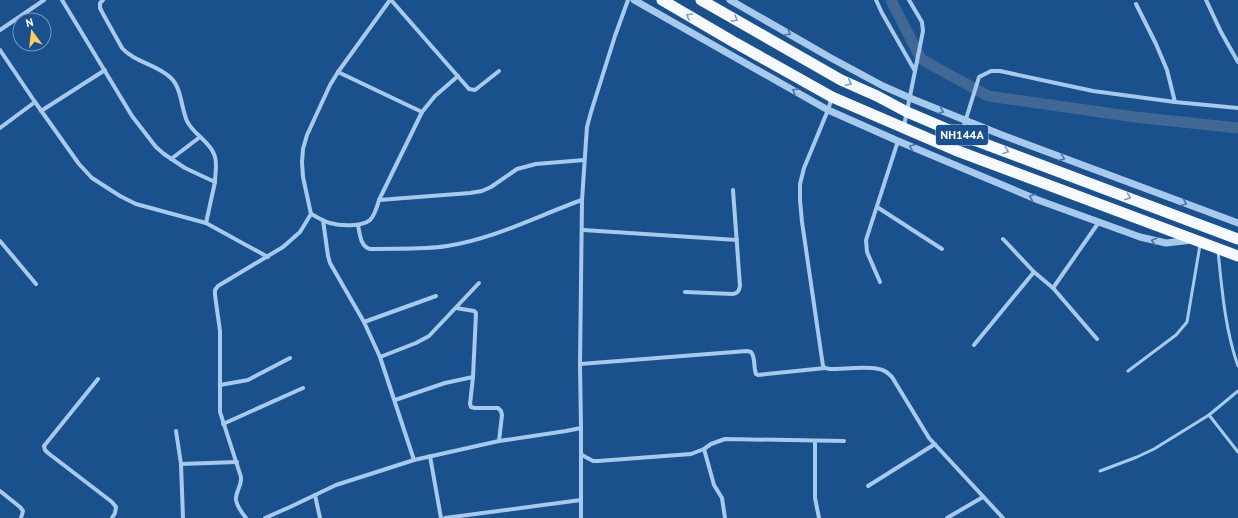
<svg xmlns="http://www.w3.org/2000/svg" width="1238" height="518" viewBox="0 0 1238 518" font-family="'PT Sans',sans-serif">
	<rect width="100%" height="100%" fill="#1a508c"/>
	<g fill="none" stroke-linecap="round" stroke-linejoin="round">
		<!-- canal -->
		<polyline stroke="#416894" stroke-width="11" points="891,0 921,59 988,96 1135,117 1238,128"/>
		<!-- service -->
		<g stroke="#a6c9ed" stroke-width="3">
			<path d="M1218 251C1222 290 1225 329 1238 366"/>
			<polyline points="1128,371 1176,335 1187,322 1200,245"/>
			<polyline points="1209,415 1238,452"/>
			<polyline points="1100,471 1137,457 1154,449 1209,415 1238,391"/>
		</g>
		<!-- minor -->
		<g stroke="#a6c9ed" stroke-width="4">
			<polyline points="62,0 132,116 156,147 164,154 185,168 215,182 206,223"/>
			<path d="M103 0 100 3V8L102 12 122 48C135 63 157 64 171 78 182 89 181 108 187 121 193 134 209 141 214 154 218 163 215 173 215 182"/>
			<polyline points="391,0 469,89 475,90 499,71"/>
			<polyline points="876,0 882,13 915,71"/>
			<polyline points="1206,0 1221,32 1238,62"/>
			<polyline points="1136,4 1156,44 1167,70 1175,102"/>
			<polyline points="0,30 44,0"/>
			<polyline points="0,50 35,102 79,164 92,178 120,196 136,204 206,223 268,257"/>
			<polyline points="338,72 422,112"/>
			<path d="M832 97 828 110 804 168 800 184V200L802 222 823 366 825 368 830 369C844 369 866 366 879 369 885 370 888 373 892 377L929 438 1003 518"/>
			<polyline points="41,111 105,70"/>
			<polyline points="904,126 923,31 922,22 909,0"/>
			<polyline points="0,128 35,102"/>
			<polyline points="961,135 979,77 991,71 1000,71 1093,91 1175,102 1238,108"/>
			<polyline points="171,159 200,137"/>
			<polyline points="379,200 470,193 482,191 491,187 517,169 536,164 584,160"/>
			<polyline points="877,207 942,249"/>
			<path d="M311 214C317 217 323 221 330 223 340 226 362 227 370 220 375 215 377 207 379 200L422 112 435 96 458 76"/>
			<polyline points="323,220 328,256 330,263 364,322 380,357 414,460"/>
			<path d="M358 225C360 234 360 246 370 249 395 248 422 250 447 246 494 239 537 216 582 200"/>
			<polyline points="583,230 737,240"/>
			<polyline points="1003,239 1034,272 1053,288"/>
			<polyline points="0,241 36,284"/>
			<polyline points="880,282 867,252 866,240 898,141"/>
			<path d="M685 292 733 294C738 293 739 291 740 286L733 190"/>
			<polyline points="456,308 474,311 476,313 473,377 470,404 471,407 475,408 498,408 501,411 502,415 499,441"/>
			<polyline points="364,322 436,296"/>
			<polyline points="1097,339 1053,288 1099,222"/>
			<polyline points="974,345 1034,272"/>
			<polyline points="380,357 416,343 429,336 479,283"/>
			<path d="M580 364 747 351 751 352C756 358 753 366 756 374L758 375 825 368"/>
			<polyline points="98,379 44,446 45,450 48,453 112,502 116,507 115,513 112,518"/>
			<polyline points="220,385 248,380 290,358"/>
			<polyline points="395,400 445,383 473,377"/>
			<polyline points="223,424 303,388"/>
			<polyline points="176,431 181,464 237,462"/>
			<polyline points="815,441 815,498 819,518"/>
			<polyline points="704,449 714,485 722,498 725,518"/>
			<polyline points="582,455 593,461 598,461 691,454 704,449 711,444 725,439 844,441"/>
			<polyline points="430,456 441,518"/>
			<polyline points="181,464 183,518"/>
			<polyline points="868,486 935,444"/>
			<polyline points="0,491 20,507 23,511 21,518"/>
			<polyline points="315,495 320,518"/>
			<path d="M246 518C242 513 237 506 236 500 235 492 242 486 241 477L220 412V331L215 295V290L218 286 283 247 300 232 311 214 303 177 302 162 303 149 307 135 330 85 338 72 390 0"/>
			<polyline points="265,518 290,507 336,485 414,460 499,441 566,431 581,428 580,364 582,200 586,141 587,127 591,112 615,36 628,0"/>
			<polyline points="445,518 581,500"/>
			<polyline points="581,518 581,428"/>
			<polyline points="947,518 983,497"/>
		</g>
		<!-- tertiary -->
		<g stroke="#a6c9ed" stroke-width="7">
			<polyline points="634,0 828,110 898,141 1038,200 1140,237 1166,243 1193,240"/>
			<polyline points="730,0 831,58 883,86 910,98 1002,135 1238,223"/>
		</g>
		<!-- trunk -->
		<g stroke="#f6faff" stroke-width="11">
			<polyline points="662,0 732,41 832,97 955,150 1238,256"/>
			<polyline points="701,0 841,80 877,96 907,112 961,135 1238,239"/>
		</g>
	</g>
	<!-- one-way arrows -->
	<defs><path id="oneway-chevron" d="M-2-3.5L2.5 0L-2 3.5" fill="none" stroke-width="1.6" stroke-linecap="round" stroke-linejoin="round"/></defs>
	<g stroke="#7d9cc0">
		<use href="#oneway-chevron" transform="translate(689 16) rotate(-150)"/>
		<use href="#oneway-chevron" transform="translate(735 19) rotate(30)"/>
		<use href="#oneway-chevron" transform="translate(849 83) rotate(25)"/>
		<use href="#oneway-chevron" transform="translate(1006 151) rotate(20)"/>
		<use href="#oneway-chevron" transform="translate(1128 197) rotate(21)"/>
	</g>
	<g stroke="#4474a9">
		<use href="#oneway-chevron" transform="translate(788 33) rotate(30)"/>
		<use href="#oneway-chevron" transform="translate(795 91) rotate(-150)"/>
		<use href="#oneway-chevron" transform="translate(941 111) rotate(22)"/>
		<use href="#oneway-chevron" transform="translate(912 147) rotate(-157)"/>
		<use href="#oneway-chevron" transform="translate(1062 158) rotate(21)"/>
		<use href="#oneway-chevron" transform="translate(1032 197) rotate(-157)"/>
		<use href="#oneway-chevron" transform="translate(1184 203) rotate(21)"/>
		<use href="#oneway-chevron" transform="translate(1154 241) rotate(-165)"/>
	</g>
	<g text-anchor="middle" stroke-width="3.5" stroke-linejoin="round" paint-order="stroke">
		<!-- shield labels -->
		<rect fill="#1a508c" stroke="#bacadc" stroke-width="1" x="936" y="125" width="52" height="20" rx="3"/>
		<g font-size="12" font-weight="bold" fill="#fff">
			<text x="962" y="139">NH144A</text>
		</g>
	</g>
	<!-- north arrow -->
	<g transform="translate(32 32) rotate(345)"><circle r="19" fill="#1a508c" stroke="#7696ba"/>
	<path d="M0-3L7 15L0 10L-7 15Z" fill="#ffcc62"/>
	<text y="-6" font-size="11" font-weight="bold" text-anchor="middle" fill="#ffffff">N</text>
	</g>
</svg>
